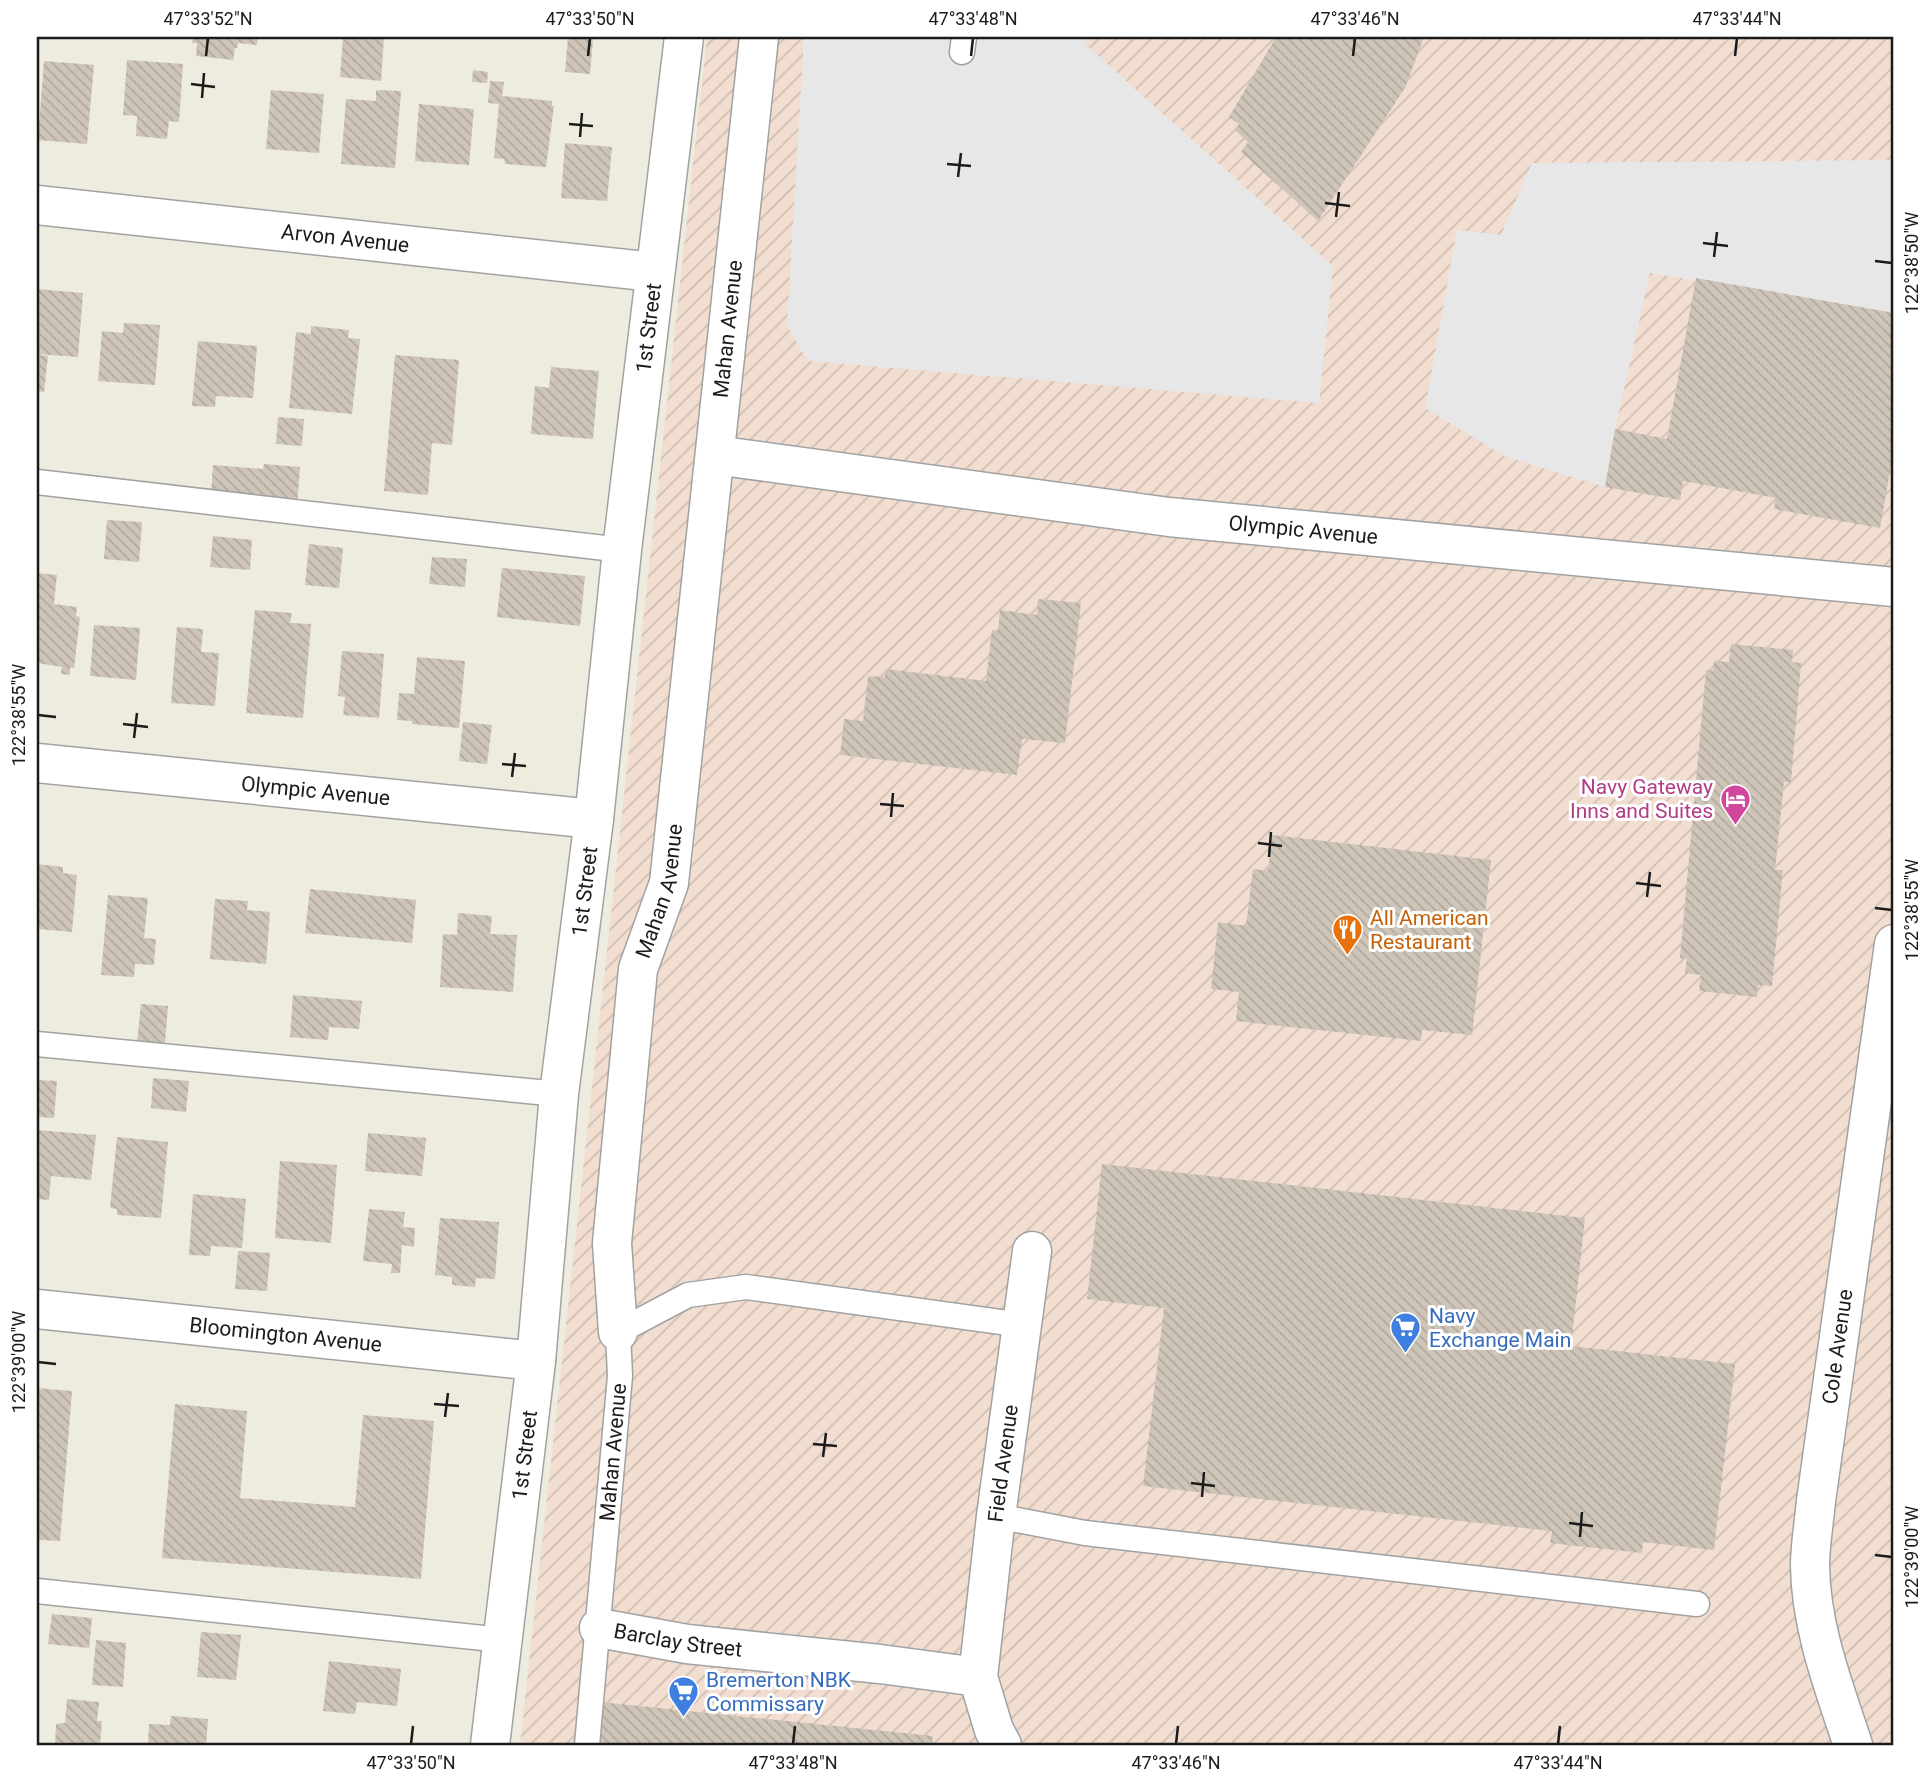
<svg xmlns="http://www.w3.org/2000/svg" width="1931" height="1782" viewBox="0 0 1931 1782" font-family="Roboto,sans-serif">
	<defs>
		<pattern id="military-furrows" width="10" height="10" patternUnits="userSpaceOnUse" patternTransform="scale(1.75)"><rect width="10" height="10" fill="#f2ded0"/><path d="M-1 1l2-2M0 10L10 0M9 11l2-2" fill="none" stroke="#cfbeb2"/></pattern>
		<pattern id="building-back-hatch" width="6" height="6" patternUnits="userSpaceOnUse" patternTransform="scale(1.75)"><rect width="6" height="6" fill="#cec5b8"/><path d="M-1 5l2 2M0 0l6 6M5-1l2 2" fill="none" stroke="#b0a99e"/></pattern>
	</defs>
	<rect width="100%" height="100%" fill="#eeebdf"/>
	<!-- military -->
	<polygon fill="url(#military-furrows)" points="707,37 1894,37 1894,1745 520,1745"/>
	<!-- parking -->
	<g fill="#e7e7e7">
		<polygon points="804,37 1089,37 1084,43 1333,266 1319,403 808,361 787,326"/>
		<polygon points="1894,160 1894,313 1650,273 1615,429 1605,487 1506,457 1425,408 1457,230 1501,235 1532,163"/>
	</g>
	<!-- building -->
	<g fill="url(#building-back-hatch)">
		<polygon points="193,37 258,37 257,45 238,43 237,48 235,48 233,60 196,56 197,43 192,43"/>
		<polygon points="343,37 384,37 381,81 340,77"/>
		<polygon points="568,37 593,39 590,74 565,72"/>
		<polygon points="1276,37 1424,37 1405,88 1318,221 1241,152 1248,142 1235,130 1239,124 1229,117"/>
		<polygon points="127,60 183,64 179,122 169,121 167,139 136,136 137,116 123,115"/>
		<polygon points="44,61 94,65 87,144 38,140"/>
		<polygon points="473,70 488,72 487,83 472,82"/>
		<polygon points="490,81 504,82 502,96 552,101 552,106 554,106 546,167 505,164 504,159 494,158 499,104 488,103"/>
		<polygon points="271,90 324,94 319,153 266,149"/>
		<polygon points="376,90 401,91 395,168 341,164 346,99 376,101"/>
		<polygon points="419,104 474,109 469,165 415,161"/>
		<polygon points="565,143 612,147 607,201 561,198"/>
		<polygon points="1696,278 1894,313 1894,449 1880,528 1774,509 1776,498 1683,481 1680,500 1605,487 1615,429 1667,439"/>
		<polygon points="37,289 83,293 78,357 37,354"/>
		<polygon points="124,323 160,325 155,385 98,381 102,331 123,333"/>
		<polygon points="311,326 349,330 348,338 360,339 352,414 289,408 296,332 311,334"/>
		<polygon points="198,341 257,346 253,398 216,396 215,407 192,406"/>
		<polygon points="37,355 48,356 44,392 37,391"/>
		<polygon points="395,355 459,360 452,445 432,443 428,495 384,491"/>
		<polygon points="551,367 599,371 593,439 531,434 535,386 549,388"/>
		<polygon points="278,417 304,419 302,446 276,444"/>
		<polygon points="264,464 300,467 297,506 211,495 213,465 263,469"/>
		<polygon points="107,520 142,522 139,562 104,559"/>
		<polygon points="213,536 252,540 250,570 210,567"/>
		<polygon points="309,544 343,548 339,588 305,585"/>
		<polygon points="432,557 467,559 465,587 429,584"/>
		<polygon points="502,568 585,576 580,626 497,617"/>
		<polygon points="37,573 57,575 54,604 77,607 76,616 80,617 74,668 70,667 70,675 61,674 62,667 38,663"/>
		<polygon points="1038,599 1081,603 1065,743 1022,739 1017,775 840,755 844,719 863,721 868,676 885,677 886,669 986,681 992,630 998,631 1000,610 1037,615"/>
		<polygon points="255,610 292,613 290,623 311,624 303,718 246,713"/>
		<polygon points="94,625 140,628 136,680 90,676"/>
		<polygon points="177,627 203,629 201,652 219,653 215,706 171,703"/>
		<polygon points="1731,644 1793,650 1792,662 1801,663 1791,782 1784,782 1775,870 1783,870 1772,986 1758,985 1757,997 1699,991 1701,975 1685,973 1687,959 1680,958 1706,670 1713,671 1714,661 1729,662"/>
		<polygon points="342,651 384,654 379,718 343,715 345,697 338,696"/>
		<polygon points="417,657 465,661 459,728 412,724 412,721 397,720 399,693 414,694"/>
		<polygon points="463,722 492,725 487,764 459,761"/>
		<polygon points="1272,835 1491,860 1472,1035 1422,1030 1421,1041 1236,1021 1239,992 1211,989 1218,922 1246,926 1253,869 1268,871"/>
		<polygon points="37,864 63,867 63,873 77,875 72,932 37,929"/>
		<polygon points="310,889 416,900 412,943 305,933"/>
		<polygon points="108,895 148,898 144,938 156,939 154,965 135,964 134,977 101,975"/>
		<polygon points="215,899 248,901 247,910 270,912 266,964 210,959"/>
		<polygon points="458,913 492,916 490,934 517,935 513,992 440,987 443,934 457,935"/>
		<polygon points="293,995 362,1001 359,1029 329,1027 328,1040 290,1037"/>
		<polygon points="141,1004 168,1006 164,1055 136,1053"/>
		<polygon points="153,1078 189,1081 186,1112 151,1108"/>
		<polygon points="37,1080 57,1081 54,1118 37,1117"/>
		<polygon points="37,1130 96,1135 91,1180 51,1176 49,1200 37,1199"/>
		<polygon points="368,1133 426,1138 422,1176 365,1171"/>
		<polygon points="117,1137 168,1142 161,1218 117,1215 117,1209 110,1208"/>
		<polygon points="280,1161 337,1165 331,1243 275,1238"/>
		<polygon points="1102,1164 1585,1218 1571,1346 1735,1364 1714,1550 1643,1542 1642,1553 1550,1543 1552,1531 1143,1486 1164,1308 1087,1299"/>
		<polygon points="193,1194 246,1199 242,1248 211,1246 210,1256 189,1255"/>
		<polygon points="369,1209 405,1212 403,1227 415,1228 414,1247 402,1245 400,1273 391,1273 392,1264 363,1261"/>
		<polygon points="440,1218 499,1222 495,1279 476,1278 475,1287 452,1285 452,1277 435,1275"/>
		<polygon points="238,1251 270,1253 267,1291 235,1289"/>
		<polygon points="37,1388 72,1391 60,1541 37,1540"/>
		<polygon points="175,1404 247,1411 240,1498 355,1507 363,1415 434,1421 421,1579 162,1558"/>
		<polygon points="52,1614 92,1618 89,1648 48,1644"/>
		<polygon points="201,1632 241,1635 236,1680 197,1677"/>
		<polygon points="96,1640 126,1643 123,1687 92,1685"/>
		<polygon points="329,1661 401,1669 397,1706 357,1702 355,1714 323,1711"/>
		<polygon points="67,1699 99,1702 97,1721 102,1721 100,1745 55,1745 56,1724 65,1723"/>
		<polygon points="600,1702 933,1736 932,1745 596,1745"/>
		<polygon points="171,1716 208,1719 206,1745 148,1745 149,1724 170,1725"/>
	</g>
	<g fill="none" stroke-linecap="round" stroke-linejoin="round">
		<defs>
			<g id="lane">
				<polyline points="962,52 964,37"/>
				<polyline points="37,482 622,550"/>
				<polyline points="37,1044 559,1094"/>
				<polyline points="996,1516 1085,1533 1697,1604"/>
				<polyline points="37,1591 502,1640"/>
				<path id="s1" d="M587 1745 620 1376 618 1332 688 1295 746 1287 1023 1325"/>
			</g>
			<g id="street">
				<path id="s2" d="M37 205 654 272"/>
				<path id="s3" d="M715 455 1169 517 1894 587"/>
				<path id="s4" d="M37 763 594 819"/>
				<path id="s5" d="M37 1309 536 1361"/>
				<path id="s6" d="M618 1332 612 1243 638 969 669 883 759 37"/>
				<path id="s7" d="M599 1628 687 1644 880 1664 978 1677 994 1730 1002 1745"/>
				<path id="s8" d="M978 1677 996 1516 1032 1251"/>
				<path id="s9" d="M490 1745 536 1361 559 1094 594 819 622 550 684 37"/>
				<path id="s10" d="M1853 1745C1834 1687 1811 1629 1810 1566 1810 1545 1814 1523 1816 1501L1894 944"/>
			</g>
		</defs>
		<!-- lane casing -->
		<use href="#lane" stroke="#a2a2a2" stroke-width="27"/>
		<!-- street casing -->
		<use href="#street" stroke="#a2a2a2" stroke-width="41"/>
		<!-- lane -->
		<use href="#lane" stroke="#fff" stroke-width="24"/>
		<!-- street -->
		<use href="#street" stroke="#fff" stroke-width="38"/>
	</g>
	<!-- ticks -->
	<path fill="none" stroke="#1b1b1b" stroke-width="2.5" d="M206 56 208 38M588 56 590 38M971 56 973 38M1353 56 1355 38M1735 56 1737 38M191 84 215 87M202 98 204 73M569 124 593 126M580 137 582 113M947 164 971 166M958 177 961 153M1325 203 1350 206M1336 217 1339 192M1703 243 1728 246M1714 257 1717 232M1875 261 1892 263M38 715 56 717M123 724 148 727M134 738 137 713M502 764 526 766M512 777 515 753M880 804 904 806M891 817 893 793M1258 843 1282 846M1269 857 1271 832M1636 883 1661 886M1647 897 1650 872M1875 908 1892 910M38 1362 56 1364M434 1404 459 1406M445 1417 448 1393M813 1444 837 1446M823 1457 826 1433M1191 1483 1215 1486M1202 1497 1204 1472M1569 1523 1593 1526M1580 1537 1582 1512M1875 1555 1892 1557M411 1744 413 1726M793 1744 795 1726M1176 1744 1178 1726M1558 1744 1560 1726"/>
	<!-- icons -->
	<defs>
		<symbol id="hotel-pin" viewBox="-11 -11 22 30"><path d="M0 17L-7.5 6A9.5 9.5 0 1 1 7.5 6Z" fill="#d1479c" stroke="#fff"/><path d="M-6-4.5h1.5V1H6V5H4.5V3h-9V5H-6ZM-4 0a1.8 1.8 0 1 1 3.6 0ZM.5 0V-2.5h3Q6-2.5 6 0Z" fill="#fff"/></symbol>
		<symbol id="restaurant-pin" viewBox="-11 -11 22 30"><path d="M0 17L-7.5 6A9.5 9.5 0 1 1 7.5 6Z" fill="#e8710a" stroke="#fff"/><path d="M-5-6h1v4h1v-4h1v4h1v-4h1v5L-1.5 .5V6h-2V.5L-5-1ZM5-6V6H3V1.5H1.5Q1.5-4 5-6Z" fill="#fff"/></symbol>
		<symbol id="supermarket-pin" viewBox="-11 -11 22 30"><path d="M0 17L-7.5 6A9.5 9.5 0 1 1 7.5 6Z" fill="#3f7fe0" stroke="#fff"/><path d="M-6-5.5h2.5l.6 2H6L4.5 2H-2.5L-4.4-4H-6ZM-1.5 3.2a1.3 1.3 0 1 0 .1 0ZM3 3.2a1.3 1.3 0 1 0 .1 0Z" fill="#fff"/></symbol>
	</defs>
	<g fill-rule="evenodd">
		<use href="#hotel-pin" x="1718" y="782" width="35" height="47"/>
		<use href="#restaurant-pin" x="1330" y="912" width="35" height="47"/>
		<use href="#supermarket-pin" x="1388" y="1310" width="35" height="47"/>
		<use href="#supermarket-pin" x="666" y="1674" width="35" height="47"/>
	</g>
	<g text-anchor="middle" stroke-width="6" stroke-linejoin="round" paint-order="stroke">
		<!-- street labels -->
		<g font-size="21" fill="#1b1b1b" stroke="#fff">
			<text dy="7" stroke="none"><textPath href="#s2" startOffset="310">Arvon Avenue</textPath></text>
			<text dy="7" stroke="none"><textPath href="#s9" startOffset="1426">1st Street</textPath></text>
			<text dy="7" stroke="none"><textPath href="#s6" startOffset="1013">Mahan Avenue</textPath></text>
			<text dy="7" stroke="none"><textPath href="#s3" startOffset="593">Olympic Avenue</textPath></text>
			<text dy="7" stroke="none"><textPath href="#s4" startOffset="280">Olympic Avenue</textPath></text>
			<text dy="7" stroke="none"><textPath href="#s6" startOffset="446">Mahan Avenue</textPath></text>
			<text dy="7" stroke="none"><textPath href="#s9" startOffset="859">1st Street</textPath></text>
			<text dy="7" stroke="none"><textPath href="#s5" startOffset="250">Bloomington Avenue</textPath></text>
			<text dy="7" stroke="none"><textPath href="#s10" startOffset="406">Cole Avenue</textPath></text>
			<text dy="7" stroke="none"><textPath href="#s1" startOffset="294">Mahan Avenue</textPath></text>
			<text dy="7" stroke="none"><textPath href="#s9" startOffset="292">1st Street</textPath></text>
			<text dy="7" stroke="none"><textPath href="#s8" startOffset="215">Field Avenue</textPath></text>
			<text dy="7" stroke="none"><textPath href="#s7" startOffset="80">Barclay Street</textPath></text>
		</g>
		<!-- hotel labels -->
		<g font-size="21" fill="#b23c85" stroke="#fff" text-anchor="end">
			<text x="1713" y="794">Navy Gateway<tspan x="1713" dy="24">Inns and Suites</tspan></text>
		</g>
		<!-- food labels -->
		<g font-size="21" fill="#c56008" stroke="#fff" text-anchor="start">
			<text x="1370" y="925">All American<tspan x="1370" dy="24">Restaurant</tspan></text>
		</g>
		<!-- shop labels -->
		<g font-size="21" fill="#366cbe" stroke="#fff" text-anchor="start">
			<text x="1429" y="1323">Navy<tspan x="1429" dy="24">Exchange Main</tspan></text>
			<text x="706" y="1687">Bremerton NBK<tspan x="706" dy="24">Commissary</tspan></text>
		</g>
	</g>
	<!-- border -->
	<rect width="1931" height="1782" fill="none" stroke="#ffffff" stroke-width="77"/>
	<rect x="38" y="38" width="1854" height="1706" fill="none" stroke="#1b1b1b" stroke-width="2.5"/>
	<g font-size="18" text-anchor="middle" fill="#1b1b1b">
		<text x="208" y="25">47°33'52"N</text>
		<text x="590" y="25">47°33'50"N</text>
		<text x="973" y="25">47°33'48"N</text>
		<text x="1355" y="25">47°33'46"N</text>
		<text x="1737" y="25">47°33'44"N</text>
		<text transform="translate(1912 263) rotate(-90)" y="6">122°38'50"W</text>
		<text transform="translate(19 715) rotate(-90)" y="6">122°38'55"W</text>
		<text transform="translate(1912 910) rotate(-90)" y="6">122°38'55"W</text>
		<text transform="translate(19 1362) rotate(-90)" y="6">122°39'00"W</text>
		<text transform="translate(1912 1557) rotate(-90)" y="6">122°39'00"W</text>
		<text x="411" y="1769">47°33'50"N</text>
		<text x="793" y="1769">47°33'48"N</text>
		<text x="1176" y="1769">47°33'46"N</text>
		<text x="1558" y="1769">47°33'44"N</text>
	</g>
</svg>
